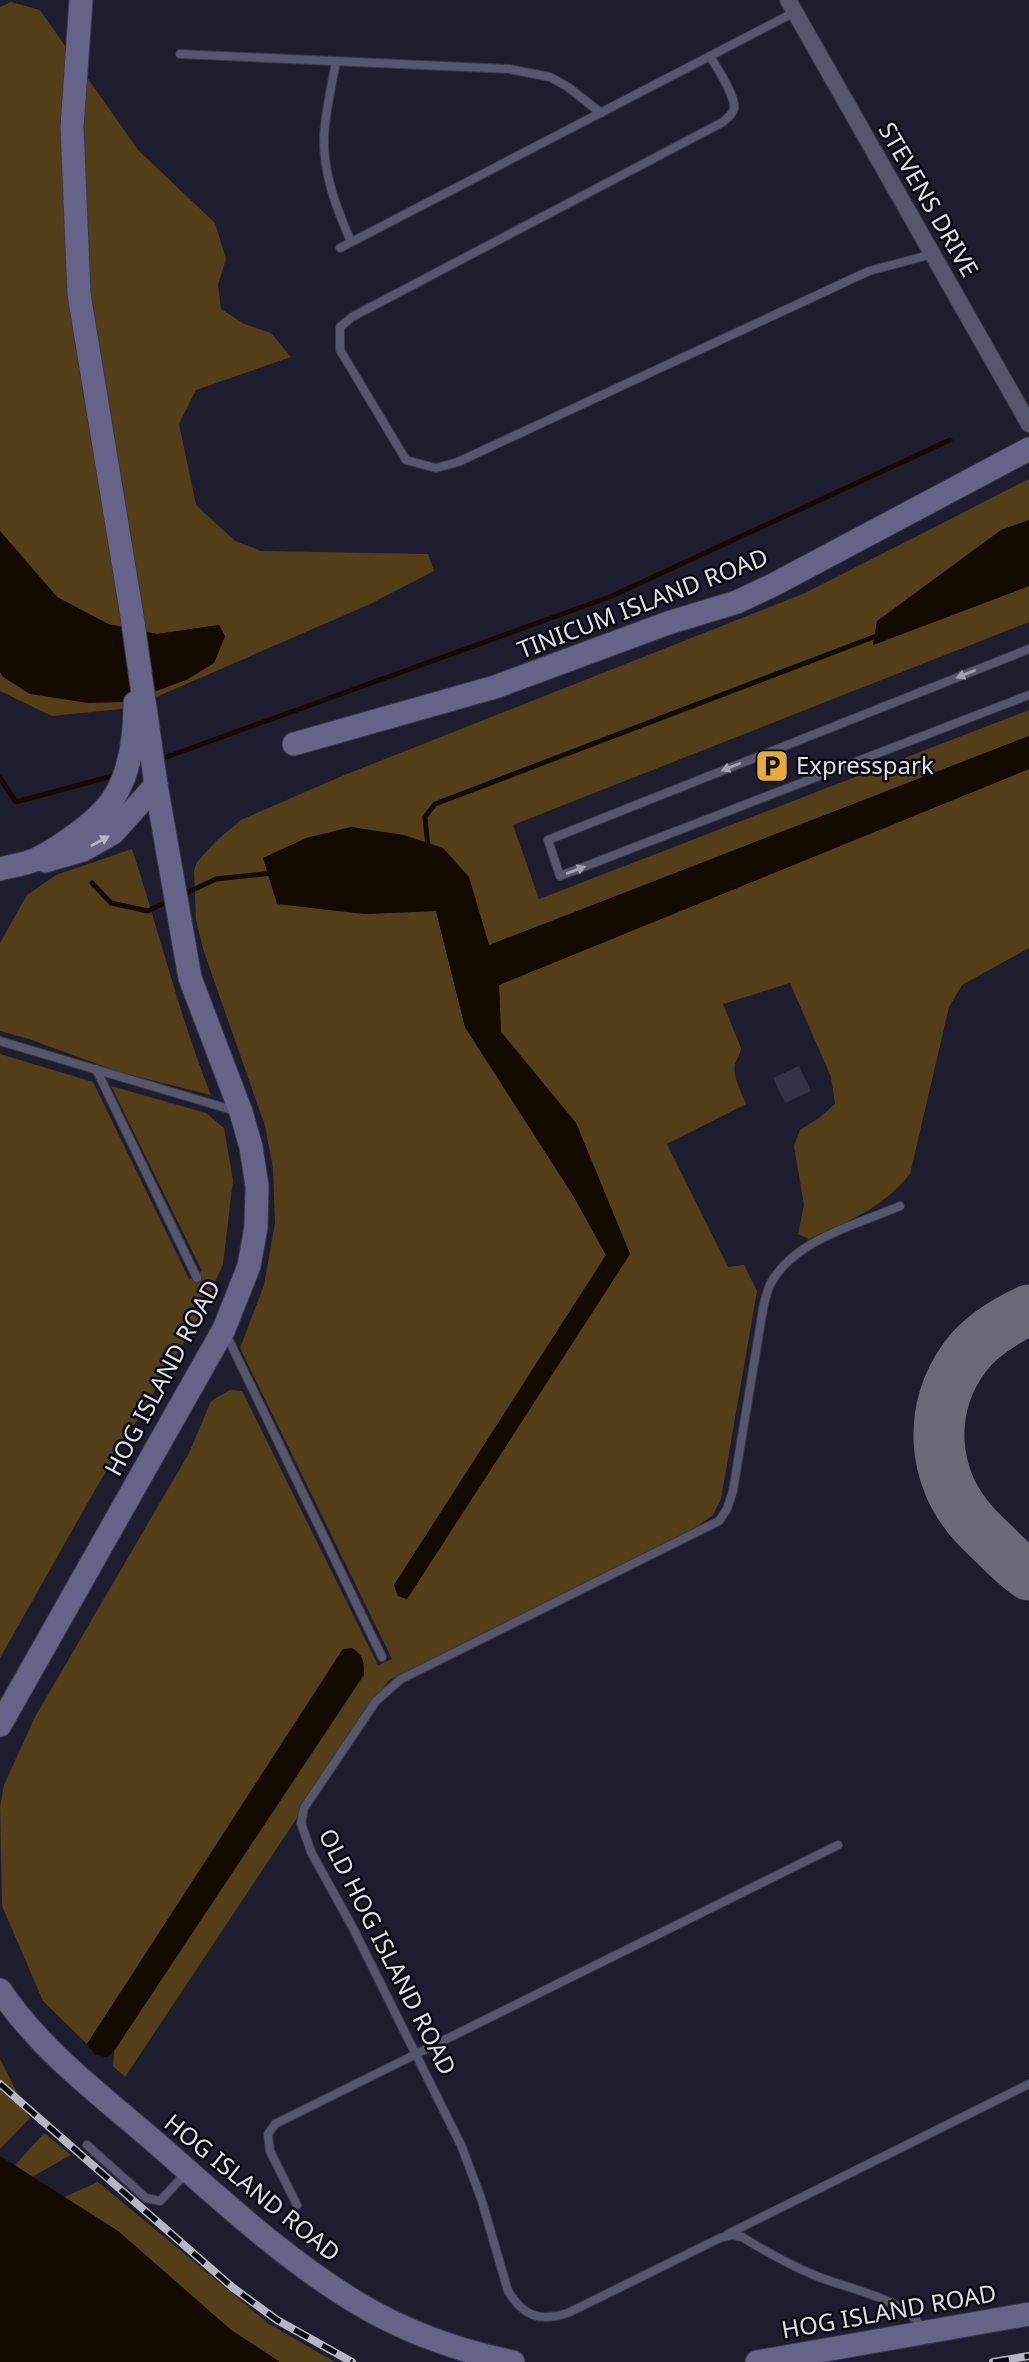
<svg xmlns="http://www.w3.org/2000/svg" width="1029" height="2362" viewBox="0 0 1029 2362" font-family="'Noto Sans',sans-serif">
	<rect width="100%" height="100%" fill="#1e1d30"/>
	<!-- green -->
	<g fill="#533e17">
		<polygon points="11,2 40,10 138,150 215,223 226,259 218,285 221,309 244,324 271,333 291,357 196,390 179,424 196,505 235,541 261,551 428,554 434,571 368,605 131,708 52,716 0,691 0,672 3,677 186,680 214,663 225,636 219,625 157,634 108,624 57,597 0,531 0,7"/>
		<path d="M1029 479V520L1001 530 873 645 1029 586V622L513 825 539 899 1029 710V736L489 946 469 877 364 914 436 911 465 1027 574 1197 606 1255 394 1585 398 1596 407 1599 630 1254 576 1123 501 1032 499 985 1029 769V948L962 985 949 1007 910 1174C882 1209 848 1221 809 1239L798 1234 804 1205 794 1146 800 1130 819 1118 835 1104 831 1077 790 983 723 1004 741 1048C740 1055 737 1058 735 1064 732 1076 742 1093 746 1104L667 1144 728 1267 744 1265 757 1291 721 1499 713 1515 695 1528 388 1681 125 2077 113 2066 114 2051 364 1675 344 1649 87 2044 43 2001 2 1906 0 1807 4 1785 35 1717 189 1453 211 1401 230 1390 242 1391 378 1665 392 1659 240 1348 264 1285 275 1223 273 1168 265 1126 203 949 196 920 194 870 197 862 217 840 241 820 342 776 805 593Z"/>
		<path d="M132 849C159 931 179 1015 211 1095L119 1072 29 1039 0 1031V943L27 895 56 875Z"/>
		<polygon points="0,1054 93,1082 189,1279 202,1271 111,1086 206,1113 224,1128 233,1180 223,1264 202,1312 95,1490 0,1658"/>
		<polygon points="0,2059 30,2118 0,2149"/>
		<polygon points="44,2133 71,2155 32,2177 15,2165"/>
		<polygon points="98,2182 269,2324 335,2362 280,2362 231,2330 118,2231 64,2197"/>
	</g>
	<!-- water -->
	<g fill="#150a00">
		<polygon points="1029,520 1029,586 873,645 877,621 1001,530"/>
		<polygon points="0,531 57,597 108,624 157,634 219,625 225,636 214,663 186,680 127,702 88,703 30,694 3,677 0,672"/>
		<polygon points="1029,736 1029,769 499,985 501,1032 576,1123 630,1254 407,1599 398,1596 394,1585 606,1255 574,1197 465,1027 436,911 364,914 277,904 263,858 306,838 351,827 404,835 443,848 469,877 489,945"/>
		<path d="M352 1648C363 1654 364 1662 364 1674L114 2051 107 2057 95 2055 87 2044 335 1661 343 1649Z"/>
		<polygon points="0,2156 118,2231 231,2330 280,2362 0,2362"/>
	</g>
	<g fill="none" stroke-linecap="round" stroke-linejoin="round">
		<!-- stream -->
		<g stroke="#150a00" stroke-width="5">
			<polyline points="158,760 612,596 950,440"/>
			<polyline points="0,778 16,802 116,775"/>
			<polyline points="428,848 425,817 435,804 879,635"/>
			<polyline points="92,883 111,903 148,911 171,900"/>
			<polyline points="180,896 216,879 272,873"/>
		</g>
		<!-- taxiway -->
		<path stroke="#6a697a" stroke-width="51" d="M1029 1310C1005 1321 981 1335 965 1357 927 1408 931 1477 974 1524 981 1532 989 1539 997 1547 1007 1557 1017 1567 1029 1575"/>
	</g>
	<!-- building -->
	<polygon fill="#333347" points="799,1066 811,1091 785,1103 773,1078"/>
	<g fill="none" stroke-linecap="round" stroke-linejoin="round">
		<defs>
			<g id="lane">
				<polyline points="180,54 509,69 550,77 568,87 601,113"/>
				<path d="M710 56C717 68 736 96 734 109 732 115 727 118 723 122L352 317 340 327V350L406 460 436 468 458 462 869 271 933 254"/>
				<path d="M336 61C332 86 325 112 324 137 323 175 337 209 351 242"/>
				<polyline points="340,248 795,12"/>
				<polyline points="1029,649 548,840 560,876 1029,695"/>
				<polyline points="0,1041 236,1111"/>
				<polyline points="96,1069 197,1278"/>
				<path d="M900 1206C858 1224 794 1240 771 1283 767 1290 765 1300 763 1309L733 1491 727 1509 719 1521 401 1679 376 1701 304 1808 301 1823 311 1852 353 1928 461 2145 481 2198 508 2291C524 2317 540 2322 568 2313L720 2238 732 2235 742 2237C765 2251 789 2265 814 2275 846 2289 907 2298 923 2330"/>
				<polyline points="225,1332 382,1657"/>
				<polyline points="87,2145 146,2198 160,2201 186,2173"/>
				<polyline points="297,2205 270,2151 268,2134 275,2124 838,1845"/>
				<polyline points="728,2234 1029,2084"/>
			</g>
			<polyline id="street" points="788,0 1029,424"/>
			<g id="secondary">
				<polyline points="294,744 495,687 668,623 737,602 773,585 1029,449"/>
				<polyline points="45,861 83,850 113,833 156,785"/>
				<path d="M0 869C12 866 26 864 37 859 62 846 103 818 116 794 131 768 135 732 135 703"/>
				<polyline points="0,1725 224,1329 249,1266 256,1227 257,1186 251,1147 241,1112 190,978 156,785 132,616 79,294 72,127 81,0"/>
				<path d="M0 1990C38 2047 95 2091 147 2135 215 2194 282 2258 359 2304 406 2332 460 2351 513 2362"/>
				<polyline points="757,2362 1029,2314"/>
			</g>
		</defs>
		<!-- lane casing -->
		<use href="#lane" stroke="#383747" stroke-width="10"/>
		<!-- street casing -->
		<use href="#street" stroke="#383747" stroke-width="18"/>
		<!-- secondary casing -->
		<use href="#secondary" stroke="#383747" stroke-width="25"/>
		<!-- lane -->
		<use href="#lane" stroke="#56566c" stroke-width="8"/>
		<!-- street -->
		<use href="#street" stroke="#56566c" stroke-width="16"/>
		<!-- secondary -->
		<use href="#secondary" stroke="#656488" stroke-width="23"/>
		<defs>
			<g id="rail">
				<polyline points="0,2084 232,2287 277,2320 352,2362"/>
				<polyline points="993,2362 1029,2356"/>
			</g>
		</defs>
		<!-- rail casing -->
		<use href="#rail" stroke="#b6b5c4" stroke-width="8"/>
		<!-- rail -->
		<use href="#rail" stroke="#090911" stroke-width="5" stroke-dasharray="16" stroke-linecap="butt"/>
	</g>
	<!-- one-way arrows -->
	<defs><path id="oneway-solid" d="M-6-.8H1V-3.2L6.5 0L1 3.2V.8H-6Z" transform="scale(1.75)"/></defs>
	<g fill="#a1a1b2">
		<use href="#oneway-solid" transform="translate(966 674) rotate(158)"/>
		<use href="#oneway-solid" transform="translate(731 767) rotate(158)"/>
		<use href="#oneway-solid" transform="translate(576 870) rotate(-21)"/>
	</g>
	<use fill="#b4b4c9" href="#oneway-solid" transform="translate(100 841) rotate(-29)"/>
	<!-- icons -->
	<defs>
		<symbol id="parking-square" viewBox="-11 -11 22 22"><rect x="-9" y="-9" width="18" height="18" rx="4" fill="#e7ac37" stroke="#090911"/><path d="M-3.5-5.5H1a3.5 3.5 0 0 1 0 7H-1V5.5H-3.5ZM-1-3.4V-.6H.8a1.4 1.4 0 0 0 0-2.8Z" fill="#111"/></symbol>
	</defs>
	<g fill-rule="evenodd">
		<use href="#parking-square" x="753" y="747" width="38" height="38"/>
	</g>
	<g text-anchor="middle" stroke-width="5" stroke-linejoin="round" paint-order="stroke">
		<!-- street labels -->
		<g font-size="24" fill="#dfdfec" stroke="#090911">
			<text transform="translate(928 200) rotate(60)" y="8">STEVENS DRIVE</text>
			<text transform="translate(643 604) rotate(-21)" y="8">TINICUM ISLAND ROAD</text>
			<text transform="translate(163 1378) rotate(-62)" y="8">HOG ISLAND ROAD</text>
			<text transform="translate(387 1952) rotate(63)" y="8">OLD HOG ISLAND ROAD</text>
			<text transform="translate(252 2188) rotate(39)" y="8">HOG ISLAND ROAD</text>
			<text transform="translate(889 2312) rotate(-10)" y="8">HOG ISLAND ROAD</text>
		</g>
		<!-- poi labels -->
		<g font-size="24" fill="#dfdfec" stroke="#090911" text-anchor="start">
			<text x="796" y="774">Expresspark</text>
		</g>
	</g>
</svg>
